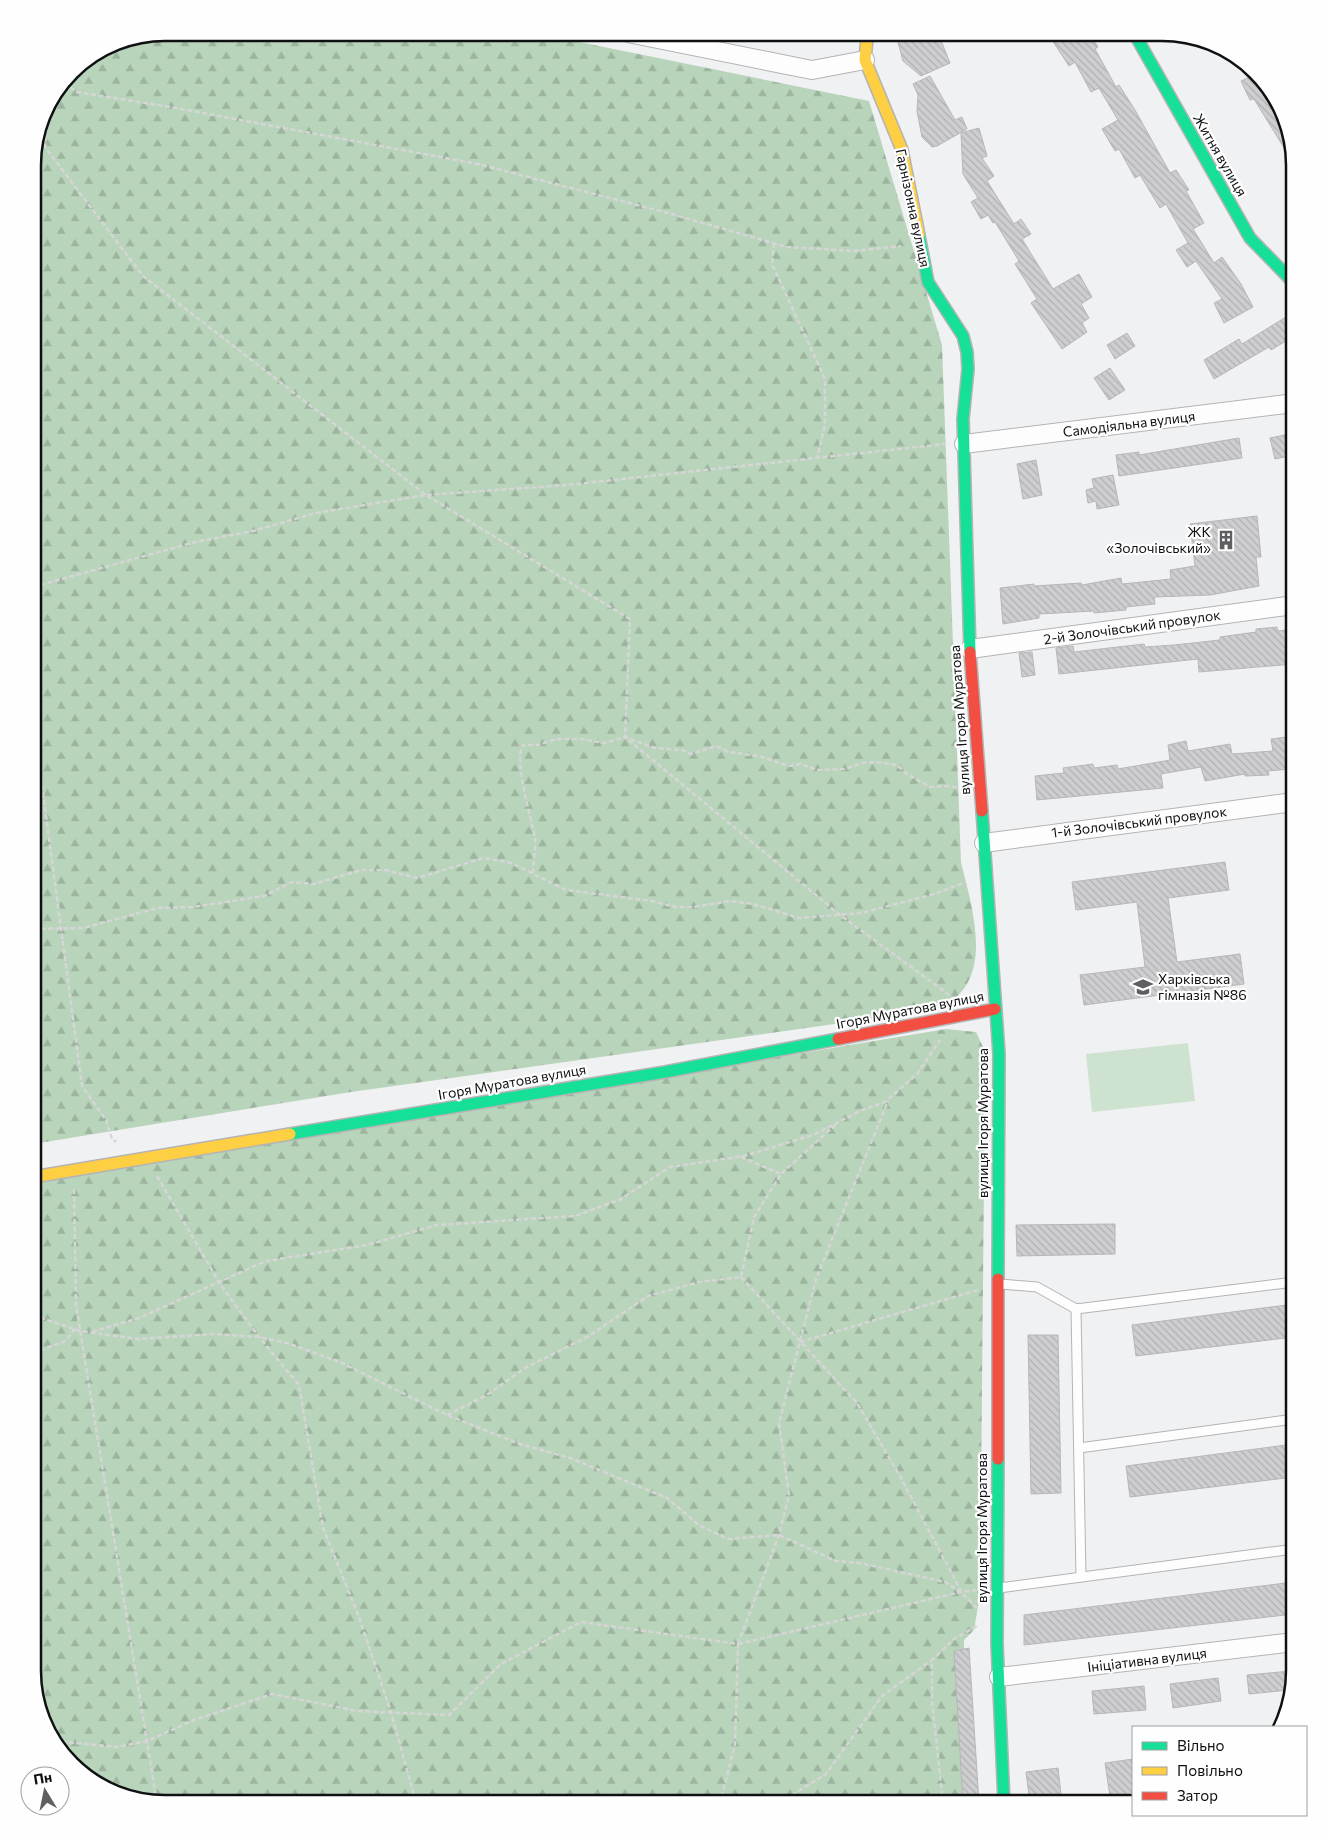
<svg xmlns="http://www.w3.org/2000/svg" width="1327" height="1836" viewBox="0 0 1327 1836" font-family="Commissioner,sans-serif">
	<defs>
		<pattern id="forest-firs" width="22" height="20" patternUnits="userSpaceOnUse" patternTransform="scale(1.25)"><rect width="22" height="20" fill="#b8d4ba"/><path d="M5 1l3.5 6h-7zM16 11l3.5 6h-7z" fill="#9db59f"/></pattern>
		<pattern id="building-back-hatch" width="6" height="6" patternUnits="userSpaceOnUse" patternTransform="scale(1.25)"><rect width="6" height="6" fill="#ceced0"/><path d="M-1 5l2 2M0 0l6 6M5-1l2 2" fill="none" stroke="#b0b0b2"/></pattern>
	</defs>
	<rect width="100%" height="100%" fill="#f0f1f3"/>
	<!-- forest -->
	<g fill="url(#forest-firs)">
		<path d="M166 33H535L869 101 942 345 961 863C976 921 999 998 919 1014 905 1017 890 1017 877 1018L351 1092 33 1144V157L46 107 78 66 115 43Z"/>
		<polygon points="946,1029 976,1032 984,1049 985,1076 980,1595 974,1630 964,1640 963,1803 157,1803 99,1786 50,1737 33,1670 33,1181"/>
	</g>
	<!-- garden -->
	<polygon fill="#cee2d0" points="1188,1043 1195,1101 1092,1112 1086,1054"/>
	<!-- building -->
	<g fill="url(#building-back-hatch)" stroke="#b7b7b9">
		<polygon points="915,33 938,33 950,63 921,76 903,61 898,42"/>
		<polygon points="1062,33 1089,33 1098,47 1095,49 1116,87 1119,85 1135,110 1170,173 1176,170 1189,190 1186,191 1204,223 1193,229 1214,263 1222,257 1241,284 1253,307 1224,323 1214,303 1222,299 1196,261 1187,267 1176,250 1188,243 1166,204 1160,208 1140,175 1135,178 1119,149 1115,151 1102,129 1118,120 1099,88 1091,92 1075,62 1069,66 1052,40"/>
		<polygon points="1253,75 1277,99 1290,150 1286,151 1254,99 1250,100 1241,81"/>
		<polygon points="930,76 955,120 962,117 967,129 937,146 932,147 922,137 917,111 918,95 913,84"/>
		<polygon points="979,128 987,156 982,158 994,176 987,181 1014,224 1021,219 1031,234 1022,239 1053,289 1079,274 1092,297 1081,304 1089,318 1082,323 1087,332 1062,349 1031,303 1037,299 1015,264 1019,261 995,222 993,223 988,215 981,219 971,202 978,198 963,174 961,133"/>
		<polygon points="1286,317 1294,330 1294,336 1271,350 1269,347 1214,379 1204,360 1239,339 1242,344"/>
		<polygon points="1127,333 1135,346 1115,359 1107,345"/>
		<polygon points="1110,368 1125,390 1109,400 1094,378"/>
		<polygon points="1294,433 1294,455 1275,459 1270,438"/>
		<polygon points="1239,438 1242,458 1119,476 1116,455 1139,452 1139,455"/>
		<polygon points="1036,460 1042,495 1023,499 1017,464"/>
		<polygon points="1113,475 1119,505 1097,509 1096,501 1088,503 1086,490 1094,488 1092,479"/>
		<polygon points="1257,516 1261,557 1256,557 1259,586 1210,595 1154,597 1155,604 1126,607 1126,610 1094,613 1094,611 1039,614 1039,618 1003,624 1000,588 1034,584 1034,586 1081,583 1082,585 1121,578 1122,584 1171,579 1170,570 1195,566 1190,524"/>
		<polygon points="1277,627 1278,631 1294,629 1294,664 1199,672 1198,659 1059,674 1056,648 1073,646 1074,652 1144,644 1145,647 1174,645 1220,640 1220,637 1256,632 1256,629"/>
		<polygon points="1032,652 1035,675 1022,677 1019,653"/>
		<polygon points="1287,737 1291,769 1268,771 1269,775 1245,776 1245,774 1205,781 1201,767 1161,774 1163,788 1037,800 1035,776 1064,773 1063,768 1093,764 1094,768 1117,765 1118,769 1170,760 1168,745 1186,741 1188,751 1230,744 1232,754 1273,751 1271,739"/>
		<polygon points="1225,862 1229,890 1168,898 1177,962 1240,954 1244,984 1084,1005 1080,975 1145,967 1137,902 1076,910 1072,882"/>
		<polygon points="1115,1224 1115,1254 1017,1256 1016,1225"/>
		<polygon points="1294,1304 1294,1337 1136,1356 1132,1325"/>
		<polygon points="1028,1335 1058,1335 1061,1493 1031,1494"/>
		<polygon points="1294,1444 1294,1477 1130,1497 1126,1466"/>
		<polygon points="1294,1582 1294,1614 1024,1645 1024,1615"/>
		<polygon points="969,1648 979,1803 963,1803 954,1651"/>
		<polygon points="1291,1671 1292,1681 1289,1690 1249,1694 1247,1675"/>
		<polygon points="1218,1678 1221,1701 1173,1708 1170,1684"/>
		<polygon points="1144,1686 1146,1710 1094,1714 1092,1691"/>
		<polygon points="1133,1759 1133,1803 1111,1803 1105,1763"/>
		<polygon points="1058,1768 1062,1803 1030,1803 1026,1772"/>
	</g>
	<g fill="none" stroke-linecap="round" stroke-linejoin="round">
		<defs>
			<g id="lane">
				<polyline points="1001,1284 1037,1287 1076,1309 1081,1577"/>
				<polyline points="1076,1309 1294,1282"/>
				<polyline points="1079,1448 1294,1419"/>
				<polyline points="999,1588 1294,1549"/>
			</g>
			<g id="street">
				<polyline points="628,33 812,70 865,60"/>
				<polyline points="964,444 1294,403"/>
				<polyline points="970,649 1294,605"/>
				<polyline points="984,843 1294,802"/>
				<polyline points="999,1677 1294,1642"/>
			</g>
			<g id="fast">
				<polyline points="1134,33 1250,238 1294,283"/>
				<polyline points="919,235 928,282 963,336 967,352 968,369 963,419 970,652"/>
				<polyline points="982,811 999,1054 998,1279"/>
				<polyline points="290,1134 665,1072 838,1039"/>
				<polyline points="998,1459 997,1644 1004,1803"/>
			</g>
			<g id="slow">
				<polyline points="871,33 867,38 865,60 902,150 919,235"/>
				<polyline points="33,1177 290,1134"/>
			</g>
			<g id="jam">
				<polyline points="970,652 982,811"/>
				<polyline points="838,1039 995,1009"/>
				<polyline points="998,1459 998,1279"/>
			</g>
		</defs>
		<!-- lane casing -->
		<use href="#lane" stroke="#b4b4b5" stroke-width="11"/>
		<!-- street casing -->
		<use href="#street" stroke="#b4b4b5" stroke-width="20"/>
		<!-- fast casing -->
		<use href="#fast" stroke="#b4b4b5" stroke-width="14"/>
		<!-- slow casing -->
		<use href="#slow" stroke="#b4b4b5" stroke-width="14"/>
		<!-- jam casing -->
		<use href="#jam" stroke="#b4b4b5" stroke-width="14"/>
		<!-- path -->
		<g stroke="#d6d6d7" stroke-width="2.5" stroke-dasharray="5 2.5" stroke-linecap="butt">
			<polyline points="64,83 77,92 176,108 478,164 668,213 787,247 855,251 901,246"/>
			<polyline points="47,106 45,147 143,276 426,495 630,619 625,737 840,915 952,997"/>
			<polyline points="774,243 772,264 825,379 825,425 817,458"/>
			<polyline points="33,587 195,542 253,531 316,513 426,495 567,485 945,444"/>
			<polyline points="33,718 82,1086 106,1120 112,1139 116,1142"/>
			<path d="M533 873C533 862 536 850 535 839 532 817 513 763 523 745H538L556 739H582L605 743 625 737 655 748 682 750 691 754 716 746 729 752 759 756 789 766 800 764 818 770 844 769 862 763 876 762 897 765 907 774 930 787 950 786 958 788"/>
			<polyline points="33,929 83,928 158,908 193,907 264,896 292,882 314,884 361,870 385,870 417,878 484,858 511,863 566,890 652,901 676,907 694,907 730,901 753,904 799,918 862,913 934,894 966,882"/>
			<polyline points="741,1157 781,1174"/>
			<polyline points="157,1176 220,1284 259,1337 299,1385 323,1528 359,1617 391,1712 416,1803"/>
			<polyline points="74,1189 76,1305 157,1803"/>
			<polyline points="741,1277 857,1403 901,1478 961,1591"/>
			<polyline points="33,1315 80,1331 138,1339 213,1334 259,1337 287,1343 340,1362 447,1415 520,1444 570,1458 667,1498 699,1525 728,1539 779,1535 836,1561 860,1563 945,1582 961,1592 977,1608"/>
			<polyline points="92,1332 139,1318 266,1261 367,1245 437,1225 575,1216 621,1199 670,1167 744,1156 813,1135 860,1111 885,1102 917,1074 940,1040"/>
			<polyline points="800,1342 978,1290"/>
			<polyline points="33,1353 65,1341 75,1329"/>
			<polyline points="447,1415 487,1395 525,1368 589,1336 648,1296 699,1282 741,1277 754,1217 781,1174 835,1125"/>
			<polyline points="738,1644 779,1535 789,1495 779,1423 816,1279 888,1101"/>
			<polyline points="738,1644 961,1592 978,1590"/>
			<polyline points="54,1741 118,1747 147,1741 194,1720 272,1694 357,1711 449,1715 501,1664 581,1622 738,1644 735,1744 720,1803"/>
			<polyline points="779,1803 826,1774 882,1696 932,1660"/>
			<polyline points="943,1803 932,1701 932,1660 954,1639 977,1626"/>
		</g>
		<!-- lane -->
		<use href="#lane" stroke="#fdfdfd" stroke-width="9"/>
		<!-- street -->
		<use href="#street" stroke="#fdfdfd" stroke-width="18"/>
		<!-- fast -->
		<use href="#fast" stroke="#16e098" stroke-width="11"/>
		<!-- slow -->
		<use href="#slow" stroke="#ffcf43" stroke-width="11"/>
		<!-- jam -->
		<use href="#jam" stroke="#f24e42" stroke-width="11"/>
	</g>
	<!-- icons -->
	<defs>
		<symbol id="building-bare" viewBox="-9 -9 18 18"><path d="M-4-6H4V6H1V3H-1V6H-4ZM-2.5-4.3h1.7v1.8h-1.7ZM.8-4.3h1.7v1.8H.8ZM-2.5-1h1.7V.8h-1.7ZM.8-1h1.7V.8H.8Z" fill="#5e5f60" stroke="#fefeff" stroke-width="2.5" paint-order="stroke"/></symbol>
		<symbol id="school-bare" viewBox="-9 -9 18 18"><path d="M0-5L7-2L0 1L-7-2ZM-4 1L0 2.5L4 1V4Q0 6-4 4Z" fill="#5e5f60" stroke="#fefeff" stroke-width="2.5" paint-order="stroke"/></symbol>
	</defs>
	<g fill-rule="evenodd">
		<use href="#building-bare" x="1212" y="526" width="28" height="28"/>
		<use href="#school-bare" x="1129" y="973" width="28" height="28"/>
	</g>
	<g text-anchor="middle" stroke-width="4.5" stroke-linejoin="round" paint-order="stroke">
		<!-- street labels -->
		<g font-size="14" fill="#0f1011" stroke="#fefeff">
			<text transform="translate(1220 155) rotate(60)" y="5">Житня вулиця</text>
			<text transform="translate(913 208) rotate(78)" y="5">Гарнізонна вулиця</text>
			<text transform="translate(1129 424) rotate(-7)" y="5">Самодіяльна вулиця</text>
			<text transform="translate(1132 627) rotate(-8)" y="5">2-й Золочівський провулок</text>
			<text transform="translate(960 720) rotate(-94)" y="5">вулиця Ігоря Муратова</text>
			<text transform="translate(1139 822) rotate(-7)" y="5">1-й Золочівський провулок</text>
			<text transform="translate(910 1010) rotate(-11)" y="5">Ігоря Муратова вулиця</text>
			<text transform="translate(512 1082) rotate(-10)" y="5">Ігоря Муратова вулиця</text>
			<text transform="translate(983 1123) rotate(-90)" y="5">вулиця Ігоря Муратова</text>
			<text transform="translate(982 1528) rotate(-90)" y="5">вулиця Ігоря Муратова</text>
			<text transform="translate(1147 1660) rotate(-7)" y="5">Ініціативна вулиця</text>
		</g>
		<!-- poi labels -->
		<g font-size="14" fill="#0f1011" stroke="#fefeff" text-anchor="end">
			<text x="1211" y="537">ЖК<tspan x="1211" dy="16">«Золочівський»</tspan></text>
			<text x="1158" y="984" text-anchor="start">Харківська<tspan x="1158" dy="16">гімназія №86</tspan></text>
		</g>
	</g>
	<!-- crop -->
	<path d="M0 0H1327V1836H0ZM165 41H1162A124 124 0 0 1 1286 165V1671A124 124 0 0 1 1162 1795H165A124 124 0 0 1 41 1671V165A124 124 0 0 1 165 41Z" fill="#fefeff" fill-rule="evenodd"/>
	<path fill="none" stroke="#0f1011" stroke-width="2.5" d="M165 41H1162A124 124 0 0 1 1286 165V1671A124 124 0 0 1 1162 1795H165A124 124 0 0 1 41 1671V165A124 124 0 0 1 165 41Z"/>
	<!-- legend -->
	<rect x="1132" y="1726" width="175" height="90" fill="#fefeff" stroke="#9e9fa0"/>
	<rect x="1142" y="1742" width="25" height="8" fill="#16e098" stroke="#9e9fa0"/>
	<text x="1177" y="1751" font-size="15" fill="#0f1011">Вільно</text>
	<rect x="1142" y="1767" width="25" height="8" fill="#ffcf43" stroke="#9e9fa0"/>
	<text x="1177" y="1776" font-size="15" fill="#0f1011">Повільно</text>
	<rect x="1142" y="1792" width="25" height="8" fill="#f24e42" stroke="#9e9fa0"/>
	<text x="1177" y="1801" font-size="15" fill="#0f1011">Затор</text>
	<!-- north arrow -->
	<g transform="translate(45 1791) rotate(350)"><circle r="24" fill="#fefeff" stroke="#9e9fa0"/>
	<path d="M0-4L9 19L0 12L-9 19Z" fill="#5e5f60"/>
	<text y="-8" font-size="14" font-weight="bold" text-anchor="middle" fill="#0f1011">Пн</text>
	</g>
</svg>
